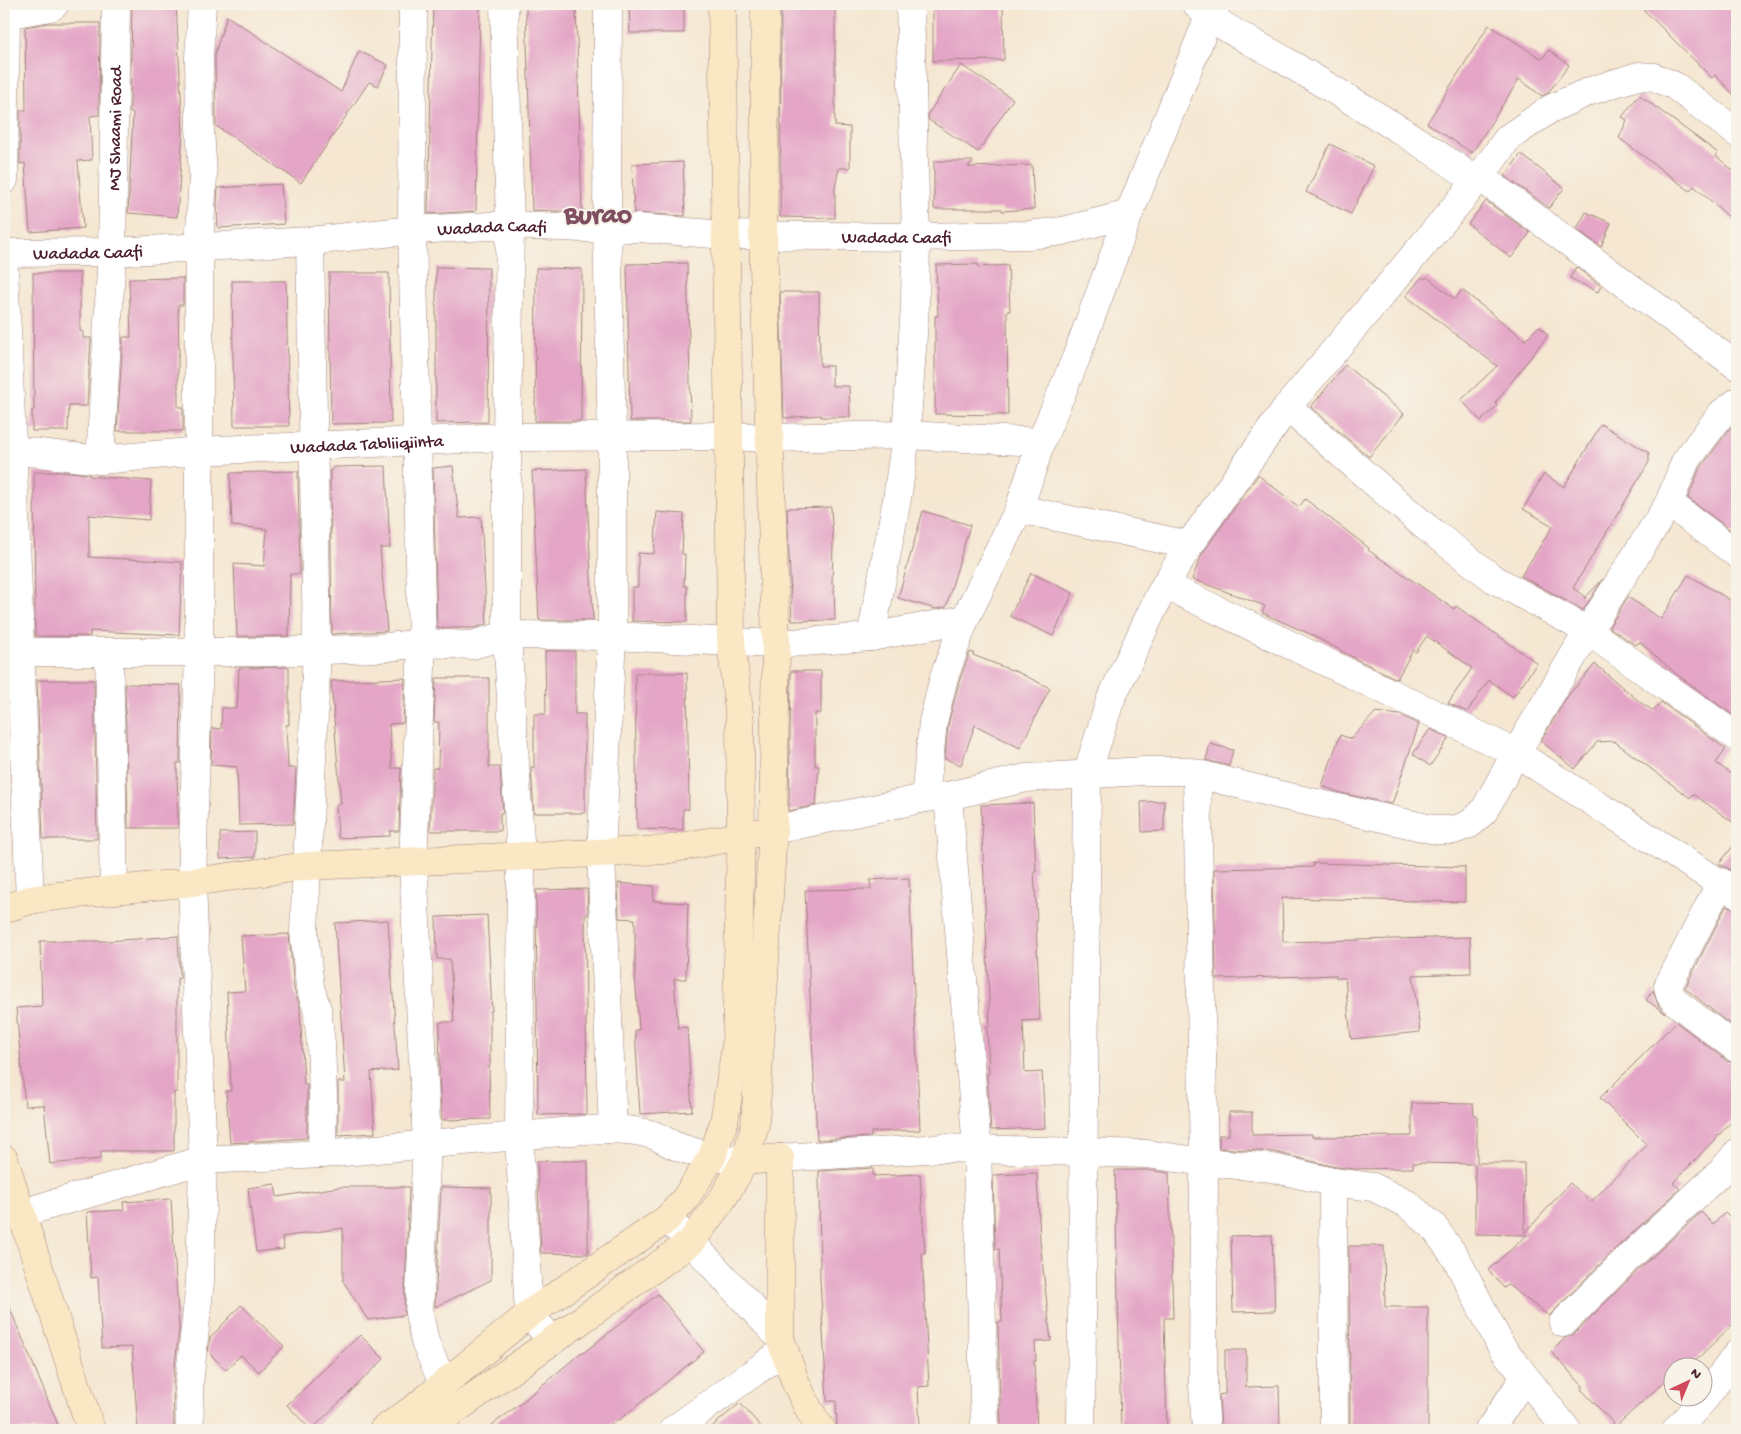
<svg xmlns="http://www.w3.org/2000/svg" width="1741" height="1434" viewBox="0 0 1741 1434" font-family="'Gochi Hand',sans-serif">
	<rect width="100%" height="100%" fill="#f7f3e8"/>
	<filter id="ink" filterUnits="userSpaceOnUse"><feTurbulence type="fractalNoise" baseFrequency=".02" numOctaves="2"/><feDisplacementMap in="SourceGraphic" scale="10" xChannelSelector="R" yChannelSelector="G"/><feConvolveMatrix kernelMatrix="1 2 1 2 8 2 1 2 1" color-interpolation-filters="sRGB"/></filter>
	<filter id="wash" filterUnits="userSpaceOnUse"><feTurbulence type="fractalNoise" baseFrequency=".0096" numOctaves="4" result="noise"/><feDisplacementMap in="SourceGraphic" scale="20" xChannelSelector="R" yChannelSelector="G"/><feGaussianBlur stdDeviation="1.12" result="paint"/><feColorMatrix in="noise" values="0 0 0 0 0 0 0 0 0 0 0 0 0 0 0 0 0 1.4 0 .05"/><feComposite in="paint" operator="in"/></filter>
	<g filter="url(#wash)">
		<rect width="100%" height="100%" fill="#f5e7d1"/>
		<g id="blocks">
			<!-- building -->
			<g fill="#e4a5c6">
				<polygon points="132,4 176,4 183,132 177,217 128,213 133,113 130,113"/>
				<polygon points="433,4 480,4 476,211 428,214"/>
				<polygon points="629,4 684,4 684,33 630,33"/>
				<polygon points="781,4 835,4 835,126 850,127 850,168 839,168 835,187 835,218 780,217"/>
				<polygon points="933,4 1003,4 1004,60 933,61"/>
				<polygon points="1638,4 1737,4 1737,98 1715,75 1712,78"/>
				<polygon points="576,7 582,212 532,210 526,8"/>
				<polygon points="227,16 341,92 359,51 388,65 378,86 369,82 301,183 216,126 215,53"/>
				<polygon points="48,23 100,23 99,115 90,116 92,160 78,161 83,228 30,232 25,163 20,164 20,110 26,110 25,27"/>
				<polygon points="1489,25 1542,59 1549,50 1569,65 1548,93 1542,96 1519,79 1472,153 1427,123"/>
				<polygon points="961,65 1013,99 978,152 929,120 928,114"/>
				<polygon points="1639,95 1718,153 1716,156 1737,174 1737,224 1694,186 1690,191 1619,138 1627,120 1622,117"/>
				<polygon points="1330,144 1374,166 1351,214 1306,192"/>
				<polygon points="1521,154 1564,188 1549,208 1505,176"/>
				<polygon points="934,161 973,161 968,167 1032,165 1034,209 1002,211 1002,209 934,209"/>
				<polygon points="683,162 685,216 634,213 632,164"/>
				<polygon points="281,184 284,224 218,228 217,207 218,188"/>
				<polygon points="1486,201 1530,233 1511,258 1468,224"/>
				<polygon points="1586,212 1611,223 1601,247 1577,229"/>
				<polygon points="687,263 691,421 630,421 627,264"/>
				<polygon points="978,264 978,267 1008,265 1010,311 1007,311 1008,415 935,414 935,316 938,316 936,265"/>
				<polygon points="436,267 489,268 488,422 436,423"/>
				<polygon points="1576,267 1601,286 1598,292 1570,278"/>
				<polygon points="536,268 582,269 581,421 535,421"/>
				<polygon points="33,273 80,273 80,331 83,331 83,338 91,338 87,406 69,406 68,431 32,431 32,410 34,410"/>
				<polygon points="329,273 389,273 391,423 331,424"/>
				<polygon points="1422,277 1425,279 1427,277 1455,299 1462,290 1525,340 1539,326 1548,335 1495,403 1497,406 1481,421 1461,400 1497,366 1406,296"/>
				<polygon points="183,278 183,305 178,305 179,355 178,355 178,407 183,407 183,431 117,431 123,337 131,337 129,279"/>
				<polygon points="232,281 286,281 289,426 234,426"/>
				<polygon points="780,292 819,292 820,366 832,366 832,386 849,386 850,417 821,417 821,415 784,418"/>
				<polygon points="1345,365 1404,414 1369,457 1311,407"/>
				<polygon points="1601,424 1649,453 1649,462 1573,588 1585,597 1584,599 1603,579 1583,610 1521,576 1553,526 1523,509 1544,474 1564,487"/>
				<polygon points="1731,427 1737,431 1737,535 1688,498 1699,470"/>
				<polygon points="386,466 390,548 380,548 387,631 332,634 330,470 333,470 333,467"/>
				<polygon points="453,466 459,518 481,517 487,624 474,628 437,628 433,468"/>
				<polygon points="586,469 593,620 539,620 532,471"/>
				<polygon points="298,471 300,574 290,574 289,636 237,636 234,564 264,566 267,529 232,526 230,473"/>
				<polygon points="34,472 70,472 89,474 89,476 151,481 149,520 89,515 89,557 182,562 179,635 90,631 90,636 35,636"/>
				<polygon points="1258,475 1299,507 1305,499 1369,548 1368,550 1454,609 1456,606 1537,663 1513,697 1489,680 1467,712 1448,703 1472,668 1427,636 1416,652 1413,650 1397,679 1356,659 1310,634 1262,613 1265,606 1192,579 1202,554"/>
				<polygon points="831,507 833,542 832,585 834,585 835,620 792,621 787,508"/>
				<polygon points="923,511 970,525 946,607 936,609 898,598"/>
				<polygon points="657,512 684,514 682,554 685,554 684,586 687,586 687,622 632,621 632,587 638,587 638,553 654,554"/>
				<polygon points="1031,573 1073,593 1053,636 1010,616"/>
				<polygon points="1688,575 1737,604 1737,718 1675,673 1640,642 1635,645 1609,627 1628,597 1661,619"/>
				<polygon points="545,651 575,651 575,714 585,714 585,813 534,813 531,767 534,767 534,714 546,714"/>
				<polygon points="970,652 974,653 973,655 1011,670 1011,669 1050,688 1020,748 975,725 961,765 945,759 948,725 959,682"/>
				<polygon points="1595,664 1641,703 1654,711 1661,702 1726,749 1716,763 1737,778 1737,825 1693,794 1690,798 1614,741 1597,742 1575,769 1541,741 1567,697"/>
				<polygon points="289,667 289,725 286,725 288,768 296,768 293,824 239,825 237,767 211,765 212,728 221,729 222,708 237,708 239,668"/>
				<polygon points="791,671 821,671 821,713 815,713 815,766 819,766 816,805 789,811"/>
				<polygon points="635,673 687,673 689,809 683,809 683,830 637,829"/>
				<polygon points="405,678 403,723 389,724 392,768 401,768 399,831 390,831 390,836 338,838 336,804 341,804 331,681"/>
				<polygon points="436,678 489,678 489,767 500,767 503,813 500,813 500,831 430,831 433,768 438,768 439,722 434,722"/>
				<polygon points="37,680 94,680 97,839 43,839"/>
				<polygon points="125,684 181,685 180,763 177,763 178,828 128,828"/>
				<polygon points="1376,712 1400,715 1419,724 1392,804 1341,793 1322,786 1340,735 1351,739"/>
				<polygon points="1430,729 1449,738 1430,766 1413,754"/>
				<polygon points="1210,744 1233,750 1229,766 1206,760"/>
				<polygon points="1164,801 1164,831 1142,832 1141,802"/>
				<polygon points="1033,803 1036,872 1034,872 1037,921 1036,921 1040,1020 1023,1021 1025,1073 1042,1072 1045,1128 991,1130 987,1074 989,1074 987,1026 990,1026 981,805"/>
				<polygon points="255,832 255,857 220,859 220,833"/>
				<polygon points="1737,841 1737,876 1728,868 1719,864"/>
				<polygon points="1313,863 1465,867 1465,902 1282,898 1283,942 1470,937 1471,973 1413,975 1420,1032 1351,1039 1345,978 1336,978 1336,975 1216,979 1214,869 1313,867"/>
				<polygon points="909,878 920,1130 871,1132 871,1137 817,1140 805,890 871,889 870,880"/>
				<polygon points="618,883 654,886 653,901 688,903 686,979 674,979 678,1028 687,1027 692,1111 640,1114 635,1030 639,1030 635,975 635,919 619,918"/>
				<polygon points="587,889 588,915 585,915 587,1114 538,1115 536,890"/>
				<polygon points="1726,906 1737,909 1737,1030 1685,988"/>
				<polygon points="487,915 492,1011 490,1011 490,1066 489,1066 490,1119 442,1120 439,1077 440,1022 454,1022 450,959 437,959 436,917"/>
				<polygon points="388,920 398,1070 371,1072 375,1133 338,1135 338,1082 345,1082 335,923"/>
				<polygon points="289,934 294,989 300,1007 304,1085 307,1085 307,1138 230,1143 226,1091 231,1091 227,992 245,991 241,936"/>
				<polygon points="178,936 180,978 177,979 177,1092 174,1092 174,1151 101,1151 101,1159 50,1164 44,1105 25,1106 16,1008 42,1006 40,941 108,941"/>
				<polygon points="1653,990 1658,1005 1665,1013 1646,1000"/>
				<polygon points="1676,1022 1727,1061 1737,1064 1737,1116 1673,1183 1680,1189 1614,1250 1549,1316 1508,1285 1504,1288 1488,1270 1527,1235 1475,1234 1475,1164 1413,1163 1413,1168 1355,1169 1336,1167 1274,1152 1219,1148 1219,1135 1229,1135 1229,1112 1252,1112 1252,1135 1312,1134 1312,1137 1412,1136 1412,1103 1473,1104 1474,1115 1477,1115 1477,1163 1524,1163 1525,1233 1570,1183 1591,1202 1647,1145 1600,1098"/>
				<polygon points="537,1161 588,1161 588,1254 541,1253"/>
				<polygon points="873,1168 873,1176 920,1174 925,1253 922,1253 929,1386 918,1387 920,1430 837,1430 836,1401 827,1401 820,1279 819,1171"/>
				<polygon points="1115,1170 1146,1170 1169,1173 1173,1318 1164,1318 1167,1430 1121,1430"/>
				<polygon points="1037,1173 1040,1241 1051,1341 1035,1342 1036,1361 1034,1361 1037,1430 1001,1430 998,1322 1002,1322 999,1249 995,1249 993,1175"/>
				<polygon points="275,1184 277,1197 339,1187 409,1187 404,1315 368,1320 343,1281 343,1228 282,1237 284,1249 256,1252 248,1188"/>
				<polygon points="441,1187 491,1188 491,1280 435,1307"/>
				<polygon points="171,1199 179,1330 173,1382 174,1430 138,1430 132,1347 102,1348 98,1277 91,1278 87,1212 124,1210 123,1202"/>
				<polygon points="1701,1212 1713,1224 1725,1213 1737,1225 1737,1320 1690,1366 1674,1366 1674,1373 1616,1426 1581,1389 1583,1386 1551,1352 1565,1338 1574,1334 1636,1272"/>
				<polygon points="1272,1235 1275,1311 1233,1312 1231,1236"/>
				<polygon points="1349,1246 1384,1246 1385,1307 1428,1307 1428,1430 1350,1430"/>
				<polygon points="4,1294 31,1359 60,1430 4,1430"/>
				<polygon points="658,1294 704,1352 619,1420 618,1419 604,1430 485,1430 516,1407 582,1352 583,1353"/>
				<polygon points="241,1305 284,1346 259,1372 241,1355 226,1370 208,1352 210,1338"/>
				<polygon points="360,1335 384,1359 311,1430 287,1405"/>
				<polygon points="1225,1350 1246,1350 1246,1387 1279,1386 1280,1430 1221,1430 1219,1395 1225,1394"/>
				<polygon points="740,1403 764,1430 708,1430"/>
			</g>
		</g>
	</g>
	<g filter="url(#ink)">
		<use href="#blocks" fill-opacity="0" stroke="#a0837e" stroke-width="1"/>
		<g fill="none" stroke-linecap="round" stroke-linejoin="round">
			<defs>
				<g id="street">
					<polyline points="413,4 412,230 422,643 413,862 427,1143 419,1313 425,1342 443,1383"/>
					<polyline points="504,4 510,225 507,437 507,635 521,857 519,1136 529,1314 553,1341"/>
					<polyline points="608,4 607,229 612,438 612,636 601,854 613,1129"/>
					<polyline points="910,4 916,237 915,306 906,435 897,499 871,637 965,619"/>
					<path d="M1197 5C1222 30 1257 43 1287 62 1350 100 1416 137 1476 181"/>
					<polyline points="4,15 51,7 55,4"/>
					<polyline points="1480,177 1737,366"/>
					<polyline points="4,180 6,16"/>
					<polyline points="310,241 317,650 304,932 310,987 317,1009 321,1043 323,1096 322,1154"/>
					<path id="s1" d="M4 253 112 252 310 241 412 230 510 225 607 229 639 228 725 235 916 237 1029 235 1063 231 1129 214"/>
					<path d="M4 270C15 480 21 690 30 900"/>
					<polyline points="1287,407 1427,528 1494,579 1588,631 1737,737"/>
					<path id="s2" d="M4 449 100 460 199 451 507 437 729 436 769 438 906 435 1041 442"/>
					<path id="s3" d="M100 460 112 252 116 4"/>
					<polyline points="1669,503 1737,554"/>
					<polyline points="1019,509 1189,545"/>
					<polyline points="1165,585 1516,753 1737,894"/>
					<polyline points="109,653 114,890"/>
					<polyline points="4,655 19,652 271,652 379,648 422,643 472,645 507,635 612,636 776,644 871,637"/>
					<polyline points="1197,774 1204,1162 1203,1385 1206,1430"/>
					<polyline points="948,796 977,1148 985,1430"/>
					<polyline points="925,798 933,722 944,677 965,619 1019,509 1041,442 1076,358 1129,214 1209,17 1217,4"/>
					<polyline points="773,830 925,798 948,796 1026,778 1144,771 1187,771 1280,795 1436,830 1454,830 1470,824 1484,811 1516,753 1588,631 1669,503 1685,462 1722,413 1737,402"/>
					<polyline points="1721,882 1668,986 1670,995 1677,1003 1737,1049"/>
					<polyline points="780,1158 943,1148 1147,1154 1204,1162 1272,1168 1333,1182 1373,1187 1407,1204 1433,1226 1456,1258 1501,1346 1567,1430"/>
					<polyline points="1333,1182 1334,1430"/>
					<path d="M22 1213 203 1160 322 1154 583 1130C606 1129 630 1128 653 1135 662 1138 671 1145 681 1148 702 1155 723 1159 745 1161"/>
					<polyline points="667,1219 691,1242 780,1338"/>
					<polyline points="1563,1323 1625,1261 1722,1171 1737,1153"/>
					<polyline points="190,1430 189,1384 200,1282 203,1160 192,882 199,652 199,246 203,176 200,128 199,57 202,4"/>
					<polyline points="673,1430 784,1351"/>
					<polyline points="1081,1430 1087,774 1110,701 1159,596 1189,545 1287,407 1480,177 1508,138 1550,109 1590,91 1638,76 1654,77 1675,86 1737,133"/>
					<polyline points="1489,1430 1525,1377"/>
					<polyline points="1676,1430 1705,1398 1737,1354"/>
				</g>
				<g id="secondary">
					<polyline points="4,909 30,900 49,897 192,882 307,866 664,850 757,833"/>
					<polyline points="4,1159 91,1430"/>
					<polyline points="745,1161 780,1158 780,1338 795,1381 809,1410 822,1430"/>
					<polyline points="383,1430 416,1407 529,1314 667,1219 685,1199 712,1157 724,1122 736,1046 741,836 740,721 731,641 729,436 722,4"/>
					<polyline points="427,1430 691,1242 723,1198 745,1161 755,1125 773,830 776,644 763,235 765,90 765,4"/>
				</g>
			</defs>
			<!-- street casing -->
			<use href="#street" stroke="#a0837e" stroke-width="29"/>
			<!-- secondary casing -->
			<use href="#secondary" stroke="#a0837e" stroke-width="29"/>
			<!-- street -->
			<use href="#street" stroke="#fff" stroke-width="28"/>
			<!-- secondary -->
			<use href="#secondary" stroke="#fae7c3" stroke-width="28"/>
		</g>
	</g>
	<g text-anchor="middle" stroke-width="4" stroke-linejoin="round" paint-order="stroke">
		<!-- street labels -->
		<g font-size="18" fill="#4a1f2b" stroke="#f7f3e8">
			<text dy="6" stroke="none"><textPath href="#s3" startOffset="332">MJ Shaami Road</textPath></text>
			<text dy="6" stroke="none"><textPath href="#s1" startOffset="489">Wadada Caafi</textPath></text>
			<text dy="6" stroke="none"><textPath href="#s1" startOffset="894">Wadada Caafi</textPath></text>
			<text dy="6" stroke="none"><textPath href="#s1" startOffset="84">Wadada Caafi</textPath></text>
			<text dy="6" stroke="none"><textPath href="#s2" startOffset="364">Wadada Tabliiqiinta</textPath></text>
		</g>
		<!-- town labels -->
		<g font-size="28" font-weight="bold" fill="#804e61" stroke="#f7f3e8">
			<text x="598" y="222">Burao</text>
		</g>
	</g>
	<!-- margin -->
	<rect width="1741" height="1434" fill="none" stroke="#f7f3e8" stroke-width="20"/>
	<!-- north arrow -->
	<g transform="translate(1688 1382) rotate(44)"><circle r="24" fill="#f7f3e8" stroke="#b29e9c"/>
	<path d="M0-4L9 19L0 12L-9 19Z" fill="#d1495b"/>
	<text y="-8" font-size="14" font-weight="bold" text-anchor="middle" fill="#4a1f2b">N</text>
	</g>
</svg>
